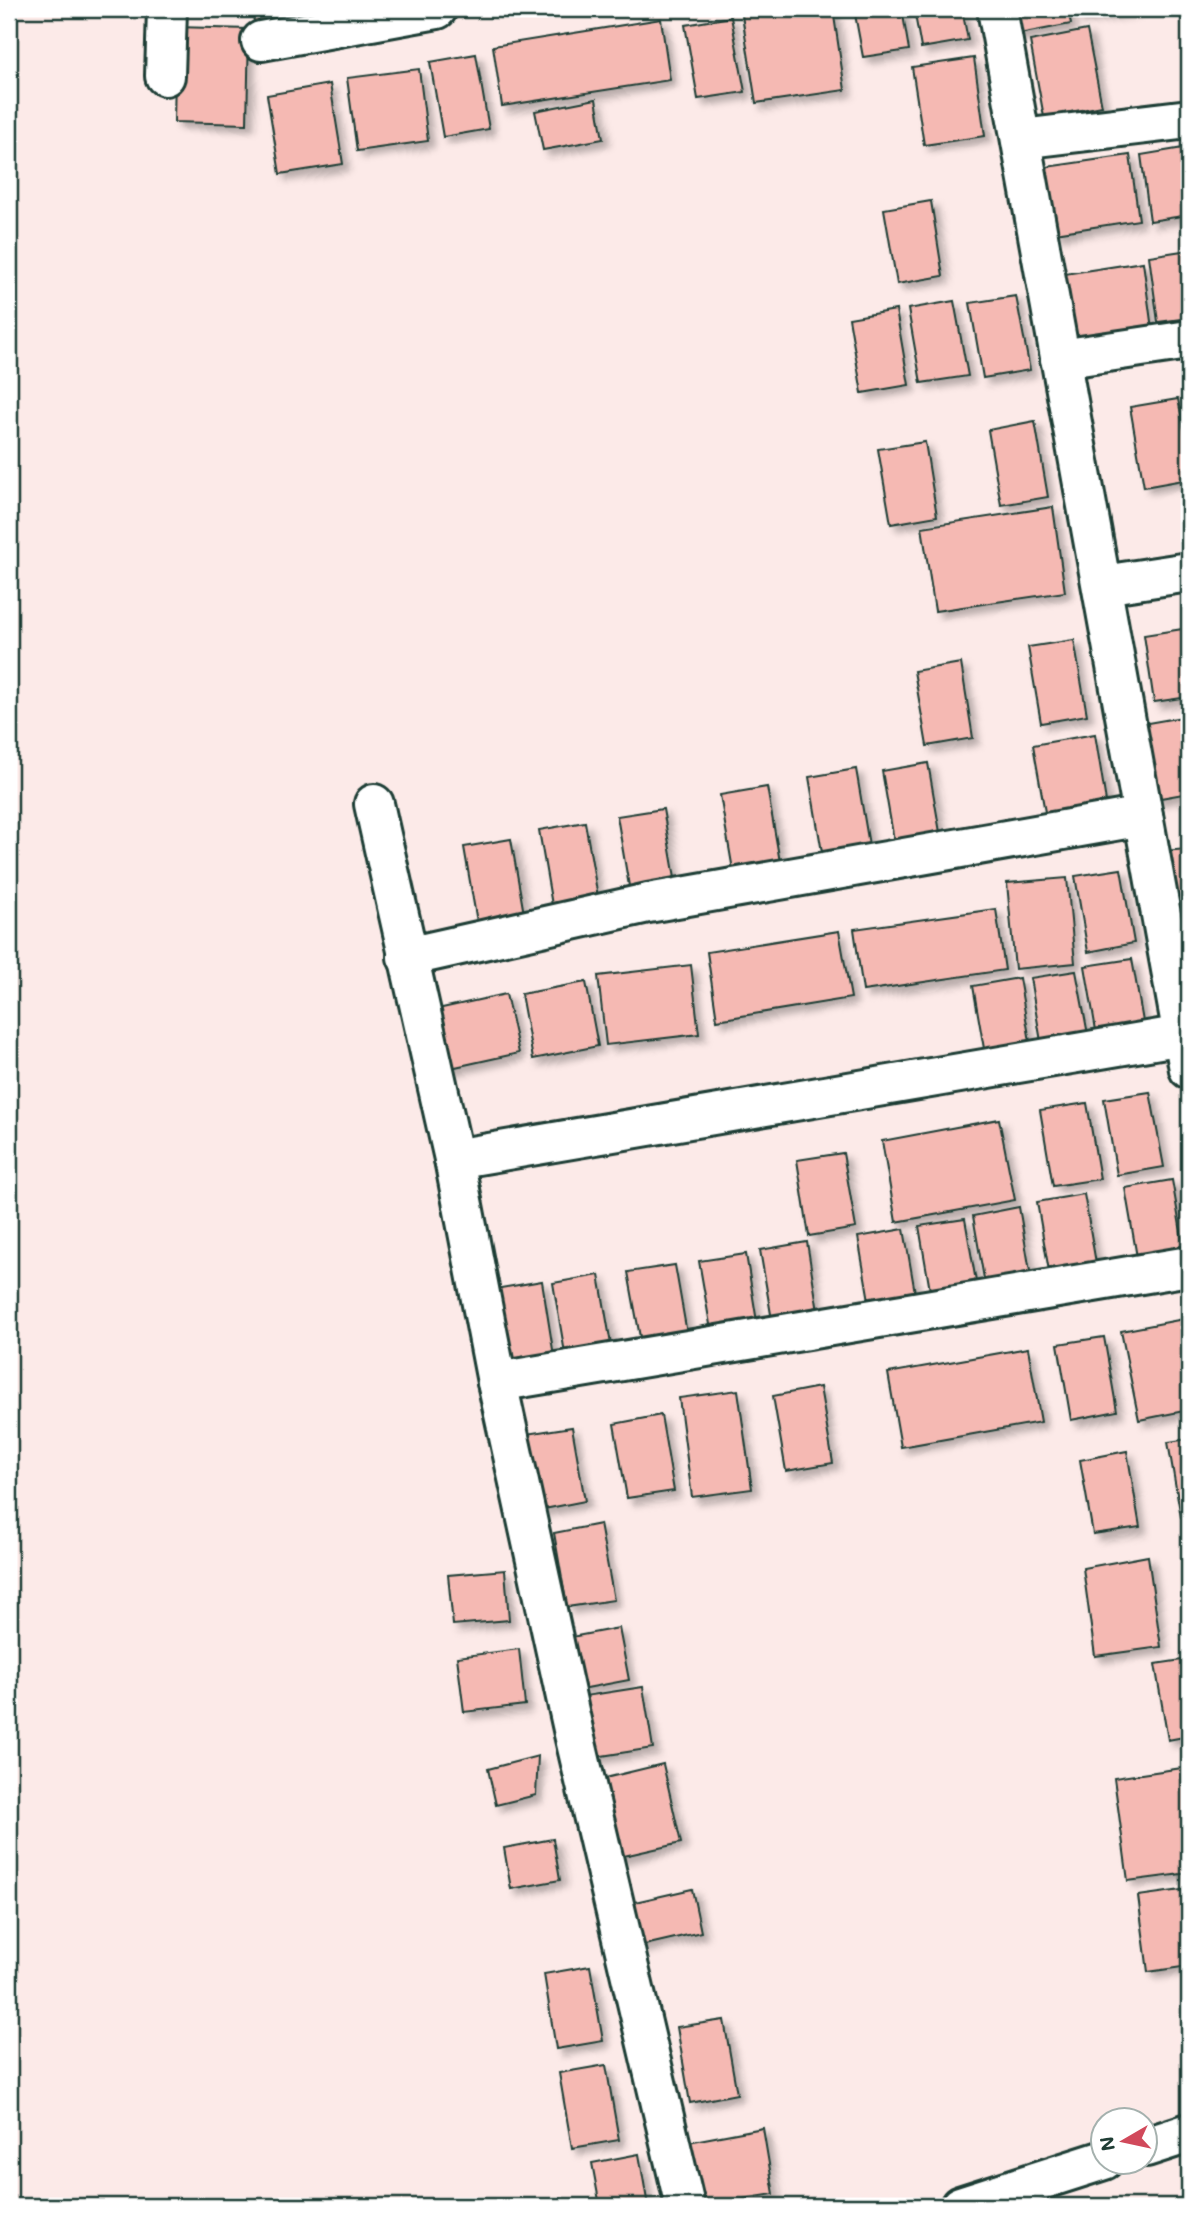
<svg xmlns="http://www.w3.org/2000/svg" width="1198" height="2215" viewBox="0 0 1198 2215" font-family="Mali,sans-serif">
	<defs>
		<filter id="shadow"><feDropShadow dx="6" dy="6" stdDeviation="3.5" flood-color="#0004"/></filter>
	</defs>
	<rect width="100%" height="100%" fill="#fceae8"/>
	<filter id="ink" filterUnits="userSpaceOnUse"><feTurbulence type="fractalNoise" baseFrequency=".0143" numOctaves="2"/><feDisplacementMap in="SourceGraphic" scale="14" xChannelSelector="R" yChannelSelector="G"/><feConvolveMatrix kernelMatrix="1 2 1 2 8 2 1 2 1" color-interpolation-filters="sRGB"/></filter>
	<g filter="url(#ink)">
		<!-- building -->
		<g fill="#f5b9b3" stroke="#1f3d34" stroke-width="2" filter="url(#shadow)">
			<polygon points="252,9 300,9 302,19 255,28"/>
			<polygon points="741,9 833,9 845,90 756,103"/>
			<polygon points="854,9 902,9 909,50 863,57"/>
			<polygon points="914,9 962,9 968,40 921,48"/>
			<polygon points="1009,9 1068,9 1071,24 1014,35"/>
			<polygon points="1076,9 1136,9 1078,17"/>
			<polygon points="731,17 745,92 698,99 685,25"/>
			<polygon points="661,19 670,80 502,106 493,46"/>
			<polygon points="176,27 249,29 247,124 174,122"/>
			<polygon points="1087,30 1102,106 1044,117 1030,41"/>
			<polygon points="476,54 489,129 443,137 430,62"/>
			<polygon points="974,58 985,136 924,145 912,67"/>
			<polygon points="419,69 428,141 357,151 347,78"/>
			<polygon points="330,84 343,164 280,174 267,95"/>
			<polygon points="596,99 603,139 543,150 535,111"/>
			<polygon points="1189,147 1189,215 1150,221 1141,155"/>
			<polygon points="1130,155 1139,220 1055,233 1046,167"/>
			<polygon points="931,201 943,276 897,284 884,209"/>
			<polygon points="1189,250 1189,318 1158,322 1149,256"/>
			<polygon points="1143,262 1152,329 1068,341 1058,275"/>
			<polygon points="1016,296 1030,370 983,378 970,303"/>
			<polygon points="954,301 968,376 921,383 908,309"/>
			<polygon points="896,310 909,385 862,393 849,318"/>
			<polygon points="1178,399 1189,455 1189,479 1144,487 1130,407"/>
			<polygon points="1035,421 1048,497 1001,505 988,430"/>
			<polygon points="925,442 937,516 891,524 878,449"/>
			<polygon points="1053,507 1065,592 935,611 922,527"/>
			<polygon points="1189,628 1189,697 1154,702 1144,635"/>
			<polygon points="1074,640 1087,715 1041,723 1028,647"/>
			<polygon points="961,663 973,738 927,746 914,671"/>
			<polygon points="1188,716 1189,793 1155,799 1142,724"/>
			<polygon points="1095,734 1109,820 1048,829 1033,745"/>
			<polygon points="928,763 941,838 895,846 882,771"/>
			<polygon points="856,769 869,845 822,852 809,777"/>
			<polygon points="767,787 780,862 733,870 720,795"/>
			<polygon points="663,809 676,884 630,892 617,816"/>
			<polygon points="585,822 598,897 552,905 539,830"/>
			<polygon points="511,839 524,914 477,922 464,847"/>
			<polygon points="1189,849 1189,936 1169,938 1161,851"/>
			<polygon points="1121,869 1134,943 1088,952 1075,876"/>
			<polygon points="1067,878 1075,963 1015,969 1007,883"/>
			<polygon points="996,909 1005,970 863,991 854,929"/>
			<polygon points="839,931 851,998 717,1020 707,952"/>
			<polygon points="1132,959 1145,1033 1098,1042 1085,966"/>
			<polygon points="691,965 699,1034 606,1045 598,976"/>
			<polygon points="1076,971 1090,1045 1043,1053 1030,978"/>
			<polygon points="1019,978 1032,1053 986,1060 973,986"/>
			<polygon points="586,982 598,1046 533,1059 521,994"/>
			<polygon points="506,994 519,1053 446,1069 433,1010"/>
			<polygon points="1150,1092 1164,1167 1117,1175 1104,1099"/>
			<polygon points="1087,1103 1100,1179 1053,1186 1040,1110"/>
			<polygon points="999,1119 1015,1200 896,1222 882,1141"/>
			<polygon points="843,1153 856,1228 809,1236 797,1160"/>
			<polygon points="1172,1180 1185,1255 1138,1263 1125,1188"/>
			<polygon points="1084,1194 1097,1269 1050,1277 1037,1202"/>
			<polygon points="1019,1207 1032,1283 986,1290 973,1216"/>
			<polygon points="965,1219 978,1293 932,1302 919,1226"/>
			<polygon points="904,1229 917,1304 871,1312 858,1237"/>
			<polygon points="807,1242 819,1318 773,1326 760,1250"/>
			<polygon points="746,1254 758,1328 712,1336 699,1261"/>
			<polygon points="675,1265 688,1339 642,1348 628,1272"/>
			<polygon points="599,1275 612,1350 566,1359 553,1283"/>
			<polygon points="542,1281 554,1356 508,1364 495,1289"/>
			<polygon points="1189,1318 1189,1410 1139,1420 1121,1331"/>
			<polygon points="1104,1337 1117,1411 1071,1420 1058,1344"/>
			<polygon points="1028,1348 1041,1422 901,1447 888,1373"/>
			<polygon points="820,1387 833,1463 786,1471 773,1396"/>
			<polygon points="738,1390 752,1489 692,1497 679,1398"/>
			<polygon points="661,1415 674,1491 627,1498 614,1424"/>
			<polygon points="572,1427 585,1501 539,1510 526,1434"/>
			<polygon points="1189,1439 1189,1516 1181,1517 1168,1442"/>
			<polygon points="1127,1451 1140,1527 1093,1534 1080,1460"/>
			<polygon points="600,1524 614,1600 567,1607 554,1533"/>
			<polygon points="1148,1556 1161,1647 1095,1656 1083,1568"/>
			<polygon points="505,1570 509,1620 453,1625 448,1575"/>
			<polygon points="619,1628 629,1680 576,1690 566,1638"/>
			<polygon points="519,1649 525,1705 464,1712 457,1657"/>
			<polygon points="1189,1659 1189,1736 1168,1740 1155,1664"/>
			<polygon points="643,1687 653,1748 582,1759 572,1698"/>
			<polygon points="538,1756 536,1795 496,1805 488,1769"/>
			<polygon points="663,1764 681,1843 615,1858 597,1780"/>
			<polygon points="1189,1767 1189,1873 1128,1881 1114,1778"/>
			<polygon points="553,1839 560,1880 511,1889 504,1848"/>
			<polygon points="692,1889 701,1932 636,1947 626,1904"/>
			<polygon points="1189,1889 1189,1966 1148,1972 1138,1896"/>
			<polygon points="590,1966 603,2041 556,2049 544,1974"/>
			<polygon points="724,2020 737,2094 690,2103 677,2027"/>
			<polygon points="606,2065 619,2140 572,2148 559,2073"/>
			<polygon points="763,2128 774,2194 699,2206 683,2143"/>
			<polygon points="639,2154 648,2206 600,2206 592,2163"/>
		</g>
		<g fill="none" stroke-linecap="round" stroke-linejoin="round">
			<defs>
				<g id="minor">
					<polyline points="997,9 1189,1069"/>
					<polyline points="261,41 437,9"/>
					<polyline points="165,76 167,9"/>
					<polyline points="1021,139 1189,119"/>
					<polyline points="1060,359 1189,340"/>
					<polyline points="1103,585 1189,572"/>
					<polyline points="374,804 454,1159 497,1382 574,1734 685,2206"/>
					<polyline points="407,957 648,903 1143,816"/>
					<polyline points="454,1159 1183,1035"/>
					<polyline points="497,1382 1189,1266"/>
					<polyline points="1146,2147 1189,2133"/>
					<polyline points="960,2206 1104,2160"/>
				</g>
			</defs>
			<!-- minor casing -->
			<use href="#minor" stroke="#1f3d34" stroke-width="44"/>
			<!-- minor -->
			<use href="#minor" stroke="#fff" stroke-width="38"/>
		</g>
	</g>
	<!-- margin -->
	<rect width="1198" height="2215" fill="none" stroke="#fff" stroke-width="35"/>
	<rect x="18" y="18" width="1163" height="2180" fill="none" stroke="#1f3d34" stroke-width="2.5" filter="url(#ink)"/>
	<!-- north arrow -->
	<g transform="translate(1124 2141) rotate(261)"><circle r="33" fill="#ffffff" stroke="#a5b1ae" stroke-width="2"/>
	<path d="M0-5L12 26L0 18L-12 26Z" fill="#d1495b"/>
	<text y="-10" font-size="19" font-weight="bold" text-anchor="middle" fill="#1f3d34">N</text>
	</g>
</svg>
